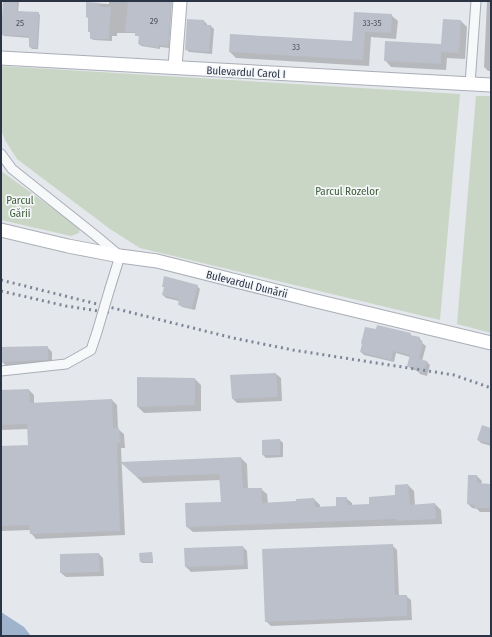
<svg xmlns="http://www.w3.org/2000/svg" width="492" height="637" viewBox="0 0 492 637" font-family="'Fira Sans Condensed',sans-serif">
	<rect width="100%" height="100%" fill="#e4e7ec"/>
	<!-- green -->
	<g fill="#c9d6c5">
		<polygon points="1,66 460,94 440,320 140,248 110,229 17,159 5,140 1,130"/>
		<polygon points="476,96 491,96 491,333 457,324"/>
		<polygon points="1,171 80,228 79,233 71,236 1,220"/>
	</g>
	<!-- water -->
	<polygon fill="#9fb4cc" points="1,612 24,627 31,636 1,636"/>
	<!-- shadow -->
	<g fill="#0003">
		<polygon points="4,1 19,1 18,12 38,13 40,15 38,49 32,49 30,47 30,38 4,36 2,34"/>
		<polygon points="109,1 172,1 169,48 160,47 160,49 141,46 139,44 140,37 136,35 136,33 117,33 117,36 112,36 112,41 93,40 91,38 91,34 89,31 89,19 87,17 87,3 109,4"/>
		<polygon points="487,1 491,1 491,71 488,71 484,67"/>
		<polygon points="355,13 391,15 398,21 396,39 371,37 369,66 236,58 230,52 353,42"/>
		<polygon points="444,20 461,21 467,27 465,59 447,58 446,70 391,67 385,60 442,45"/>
		<polygon points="204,21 207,24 207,26 211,26 214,29 212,54 189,52 186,49"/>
		<polygon points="163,286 197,286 200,289 195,310 182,307 179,304 179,301 166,298 163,295 165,288"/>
		<polygon points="410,334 413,337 419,338 422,341 422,343 426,346 422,361 427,362 430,365 427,376 420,374 418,371 411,369 408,366 410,357 396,353 394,362 364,355 361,352"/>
		<polygon points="47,347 52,352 52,364 7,366 2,362"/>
		<polygon points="276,374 281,378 282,401 237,403 233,399"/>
		<polygon points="195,379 201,385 201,411 144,413 138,407"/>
		<polygon points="29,390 34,395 34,404 112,400 117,405 118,429 124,434 125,448 121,448 125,535 36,539 31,533 30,530 1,531 1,447 29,446 28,429 1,430 1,391"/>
		<polygon points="491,429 491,446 481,443 478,440"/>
		<polygon points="280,440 283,443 283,457 266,458 263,455"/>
		<polygon points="241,458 247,464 248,489 261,489 267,494 268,503 297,502 314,499 320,505 320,507 337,507 346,498 352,503 352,506 370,505 396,496 408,485 414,491 415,505 435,504 441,510 442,524 193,532 187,527 222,502 221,480 143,483 127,468"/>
		<polygon points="477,476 482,481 481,484 491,485 491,512 480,512 477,509 472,508 468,504"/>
		<polygon points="392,545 397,550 399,596 406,596 411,600 412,620 271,626 266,621"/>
		<polygon points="243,547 247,551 248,569 191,572 186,567 185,549"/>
		<polygon points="152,553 153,563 142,563 141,562 140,554"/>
		<polygon points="99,554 103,558 104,576 66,577 61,573"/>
	</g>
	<!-- building -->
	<g fill="#bbc0ca">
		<polygon points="3,1 17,1 17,11 39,12 37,48 29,47 29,36 1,35"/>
		<polygon points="128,1 171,1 168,46 158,45 158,48 138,44 139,36 135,36 135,32 125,32"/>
		<polygon points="86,2 100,3 100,7 111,7 109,39 90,39 90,32 88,32 88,18 86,17"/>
		<polygon points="354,12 392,14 391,33 365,32 363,60 229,52 230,34 352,41"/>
		<polygon points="187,19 204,20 204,25 211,25 209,52 185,50"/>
		<polygon points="443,19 461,20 459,53 441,52 441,64 384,61 385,41 441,44"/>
		<polygon points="164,276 198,285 192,308 178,305 179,299 162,295 164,287 162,287"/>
		<polygon points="377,325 411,333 410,335 420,337 419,341 423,342 419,359 427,361 424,373 416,371 417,369 407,366 410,355 393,351 391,360 360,352 362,344 361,343 365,327 376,329"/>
		<polygon points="48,346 48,360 1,362 1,347"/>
		<polygon points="276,373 278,397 232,399 230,375"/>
		<polygon points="137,377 195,378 195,405 137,407"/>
		<polygon points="29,389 30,403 112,399 113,428 119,428 120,443 117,443 120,531 30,534 29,525 1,526 1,446 28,445 27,424 1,425 1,390"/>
		<polygon points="482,425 491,428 491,444 477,440"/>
		<polygon points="280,439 280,455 262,455 262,440"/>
		<polygon points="241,457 243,488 262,488 262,503 296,501 296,499 314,498 315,507 336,506 336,497 347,497 347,505 369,504 369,497 395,495 395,485 408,484 410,505 435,503 436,519 397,521 397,519 186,527 185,503 221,502 219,474 137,477 120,462"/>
		<polygon points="468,475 477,475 477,483 491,484 491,506 489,506 489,508 475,508 475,505 467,504"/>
		<polygon points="393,544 395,595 407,595 407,616 265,622 262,549"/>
		<polygon points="243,546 244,565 185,567 184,548"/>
		<polygon points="152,552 153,562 140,562 139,553"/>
		<polygon points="99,553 100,572 60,573 60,554"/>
	</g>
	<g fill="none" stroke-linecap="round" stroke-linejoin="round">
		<defs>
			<g id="street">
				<polyline points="470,84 476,1"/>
				<polyline points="1,154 12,169 95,235 120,256 110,288"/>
				<polyline points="1,371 66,364 91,350 97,332"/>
			</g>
			<g id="secondary">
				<polyline points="1,58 491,85"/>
				<polyline points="175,67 180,1"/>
				<polyline points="1,230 68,246 120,256 157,261 312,300 491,343"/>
			</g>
		</defs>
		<!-- street casing -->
		<use href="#street" stroke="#a9aeb7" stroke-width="11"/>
		<!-- secondary casing -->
		<use href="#secondary" stroke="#a9aeb7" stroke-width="15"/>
		<!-- street -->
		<use href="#street" stroke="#f7f8fa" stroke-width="9"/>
		<!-- secondary -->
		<use href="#secondary" stroke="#fff" stroke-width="13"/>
		<!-- rail -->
		<g stroke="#7d8696" stroke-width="3" stroke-dasharray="2 4" stroke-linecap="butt">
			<polyline points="1,280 233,338 293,350 454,375 491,388"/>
			<polyline points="1,291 66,306 112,313"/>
		</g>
		<defs>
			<polyline id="street-bridge" points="97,332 110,288"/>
		</defs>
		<!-- street-bridge casing -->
		<use href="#street-bridge" stroke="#a9aeb7" stroke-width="11" stroke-linecap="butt"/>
		<!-- street-bridge -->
		<use href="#street-bridge" stroke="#f7f8fa" stroke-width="9"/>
	</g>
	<g text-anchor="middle" stroke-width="3.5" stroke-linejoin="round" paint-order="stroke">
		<!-- number labels -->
		<g font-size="9" fill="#4f5766">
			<text x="154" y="24">29</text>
			<text x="20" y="26">25</text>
			<text x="372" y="26">33-35</text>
			<text x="296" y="50">33</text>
		</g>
		<!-- street labels -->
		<g font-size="11" fill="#2b3445" stroke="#f4f6f9">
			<text transform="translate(246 72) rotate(3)" y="4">Bulevardul Carol I</text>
			<text transform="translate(247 284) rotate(14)" y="4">Bulevardul Dunării</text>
		</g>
		<!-- park labels -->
		<g font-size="11" fill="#3f6138" stroke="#f4f6f9">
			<text x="347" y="195">Parcul Rozelor</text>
			<text x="20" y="204">Parcul<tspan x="20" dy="13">Gării</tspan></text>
		</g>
	</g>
	<!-- border -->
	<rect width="492" height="637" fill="none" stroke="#2b3445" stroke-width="4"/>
</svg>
